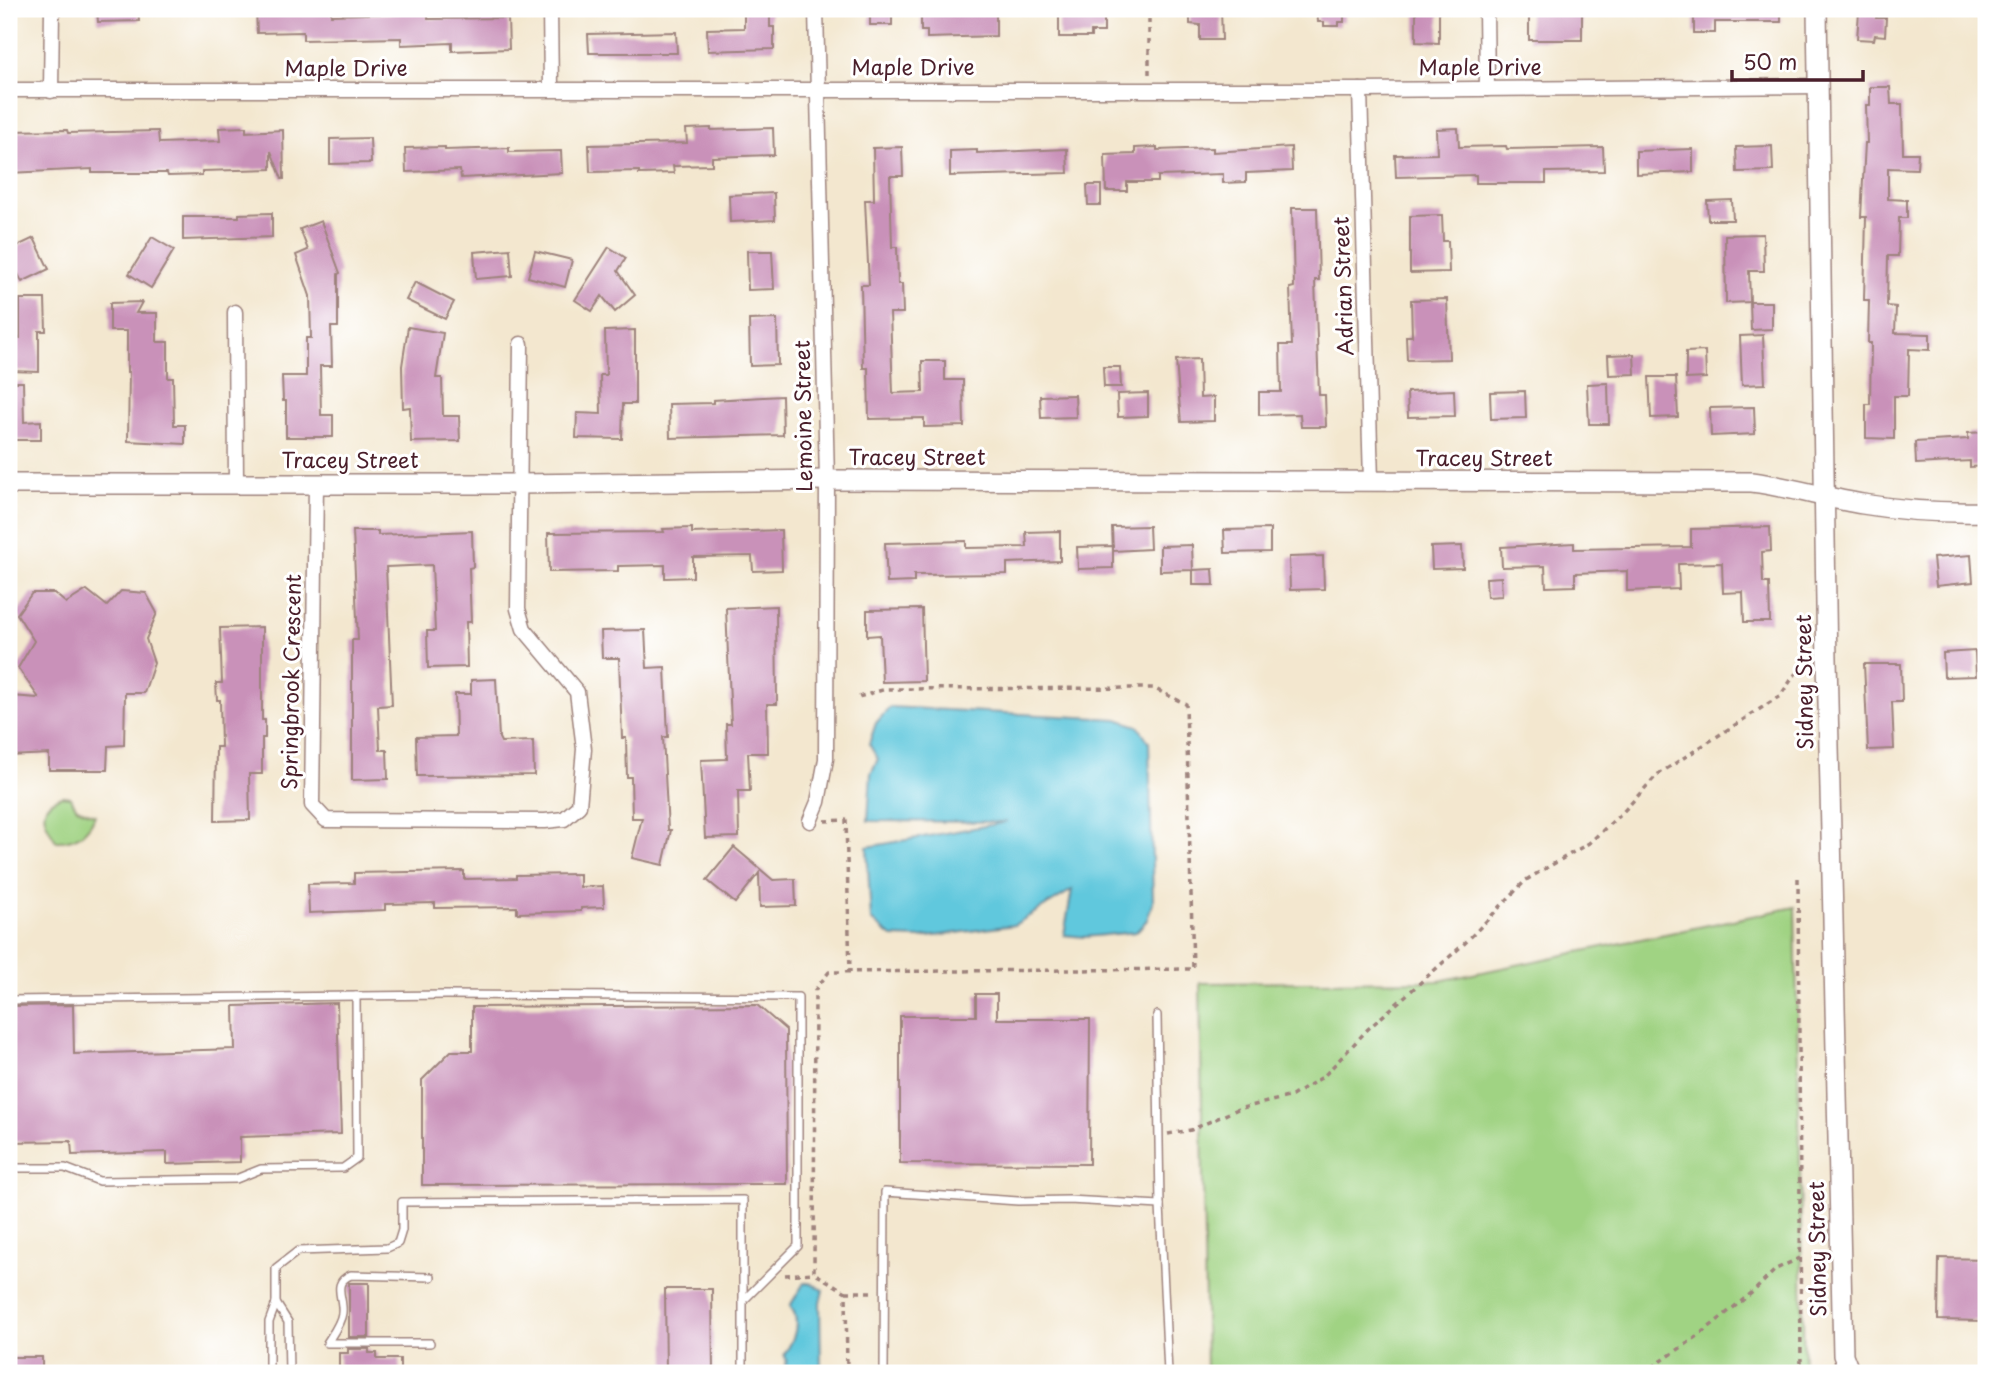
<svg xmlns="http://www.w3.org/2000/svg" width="1995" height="1382" viewBox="0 0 1995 1382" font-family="'Playpen Sans',sans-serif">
	<rect width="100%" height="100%" fill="#fff"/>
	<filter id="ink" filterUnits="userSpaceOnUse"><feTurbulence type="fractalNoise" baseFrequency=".0143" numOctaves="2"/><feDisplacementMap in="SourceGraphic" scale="14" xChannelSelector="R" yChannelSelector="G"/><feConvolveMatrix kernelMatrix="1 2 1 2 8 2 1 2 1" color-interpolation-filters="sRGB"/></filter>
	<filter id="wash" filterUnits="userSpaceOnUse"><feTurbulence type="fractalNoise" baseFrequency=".00686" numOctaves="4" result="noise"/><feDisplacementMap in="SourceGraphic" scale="28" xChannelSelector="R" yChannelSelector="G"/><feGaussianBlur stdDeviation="1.57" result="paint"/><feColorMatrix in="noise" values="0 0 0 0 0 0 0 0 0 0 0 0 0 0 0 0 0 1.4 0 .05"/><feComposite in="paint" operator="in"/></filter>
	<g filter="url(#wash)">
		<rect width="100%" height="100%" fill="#f3e7cf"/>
		<!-- green -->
		<g fill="#a0d383" stroke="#757957" stroke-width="2">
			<path d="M62 796 70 797 77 808 95 815C89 833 74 842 56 841 44 822 35 805 62 796Z"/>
			<polygon points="1795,907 1804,1373 1206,1373 1200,983 1439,981"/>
		</g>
		<!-- water -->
		<g fill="#61c8dd" stroke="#567484" stroke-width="2">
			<polygon points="890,707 1117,719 1138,726 1149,742 1153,901 1147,920 1136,932 1084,937 1064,935 1072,890 1014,925 920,938 892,937 871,920 867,847 1007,822 868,821 871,773 878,759 869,744 876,723"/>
			<path d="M804 1283H811L823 1290 820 1303 821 1373H787L784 1370 787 1361 784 1354C794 1341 802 1320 790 1306Z"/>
		</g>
		<g id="blocks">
			<!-- building -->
			<g fill="#c991b9">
				<polygon points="97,9 138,9 139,21 98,22"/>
				<polygon points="256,9 331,9 331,15 400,13 400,10 428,9 428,19 508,18 509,49 452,51 452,43 401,45 401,38 303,40 303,32 257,33"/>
				<polygon points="744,9 770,9 770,27 774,27 774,49 708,51 707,29 744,28"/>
				<rect x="870" y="9" width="22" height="16"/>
				<polygon points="921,9 996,9 996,36 927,38 927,31 921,31"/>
				<polygon points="1059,9 1104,9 1104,32 1091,32 1091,37 1059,37"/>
				<polygon points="1190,9 1221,9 1222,40 1200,40 1200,25 1190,24"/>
				<polygon points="1317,9 1344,9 1344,22 1339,22 1339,26 1324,26 1324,22 1318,22"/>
				<polygon points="1416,9 1439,9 1439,43 1416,42"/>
				<polygon points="1694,9 1781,9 1781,22 1715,22 1715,33 1694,33"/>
				<rect x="1529" y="12" width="53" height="28"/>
				<polygon points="1859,12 1877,13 1876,18 1886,18 1885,36 1875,35 1874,40 1857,39"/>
				<polygon points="676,32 677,53 589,53 588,34"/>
				<polygon points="1870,87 1890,87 1891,104 1902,104 1903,153 1918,153 1917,169 1888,168 1888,199 1907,200 1907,218 1899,218 1898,256 1888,256 1887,306 1896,307 1895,333 1930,334 1930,350 1909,349 1908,396 1894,396 1894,439 1866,438 1866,404 1870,404 1871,343 1868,343 1869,300 1864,300 1866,217 1861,217 1865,143 1867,143 1866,105 1870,105"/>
				<polygon points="246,127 246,132 283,130 284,179 282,179 271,151 271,169 202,171 202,175 168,176 167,173 92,173 92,169 9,173 9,131 67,130 68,133 158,131 159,143 220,141 219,128"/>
				<polygon points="711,128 711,130 773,128 774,155 712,157 712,165 673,166 674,173 639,174 639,171 590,172 589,145 687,143 686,129"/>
				<polygon points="1458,128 1459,147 1506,146 1507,149 1603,147 1604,171 1546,172 1546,183 1476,183 1476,175 1396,177 1395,155 1437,154 1436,129"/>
				<polygon points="370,138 371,163 330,164 330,139"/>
				<polygon points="1772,146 1773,171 1737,172 1736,147"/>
				<polygon points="445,147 445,150 509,148 509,152 561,151 562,173 461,178 460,170 406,172 405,148"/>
				<polygon points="902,147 903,176 890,176 892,247 897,247 898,284 902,284 903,313 890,313 893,393 923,392 922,361 945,361 945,380 963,380 964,426 924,427 924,418 869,419 868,368 863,368 862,328 861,285 869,285 865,200 874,200 873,148"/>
				<polygon points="1157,147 1157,150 1213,148 1213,152 1291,147 1292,171 1246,173 1246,182 1223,183 1223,174 1158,176 1158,182 1127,182 1127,191 1106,191 1105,155 1135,154 1135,148"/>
				<polygon points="1067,149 1068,173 950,176 950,151 977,150 977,153"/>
				<polygon points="1693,149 1693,172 1636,174 1636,151"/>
				<polygon points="1087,185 1101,185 1101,205 1088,205"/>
				<polygon points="774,193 775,220 730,222 729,195"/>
				<polygon points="1732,200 1733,220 1708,220 1707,201"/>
				<polygon points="1292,208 1317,208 1319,280 1315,280 1319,395 1325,395 1326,427 1301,427 1300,414 1259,415 1259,392 1281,392 1280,345 1292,345 1290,288 1294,287"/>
				<polygon points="272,213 272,237 183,240 183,217 239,217 239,214"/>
				<polygon points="1442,215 1443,241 1448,241 1449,272 1410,273 1410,216"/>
				<polygon points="321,221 340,273 338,274 338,327 331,327 332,366 320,366 321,415 333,415 333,437 286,437 286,401 283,401 282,376 306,376 306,338 311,338 310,296 296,255 308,250 300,229"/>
				<polygon points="1763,234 1764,271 1749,271 1750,302 1726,303 1725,235"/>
				<polygon points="152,237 174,250 151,288 129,274"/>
				<polygon points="34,238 49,269 22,282 9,256 9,250"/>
				<polygon points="609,247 626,258 618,271 635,295 615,312 602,296 592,311 575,300"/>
				<polygon points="510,249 512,276 476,279 474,252"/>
				<polygon points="535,251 572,260 565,287 528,277"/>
				<polygon points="747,251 772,251 774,289 748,290"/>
				<polygon points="415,282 454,302 445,319 406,300"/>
				<polygon points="20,299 45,299 46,331 39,331 39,372 12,371 12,338 20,338"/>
				<polygon points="1447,299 1449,359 1407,360 1406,336 1412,336 1411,300"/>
				<polygon points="142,302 136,313 157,313 157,342 168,342 168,378 173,378 174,425 185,425 185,444 128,441 129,372 127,372 127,331 110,331 110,303"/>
				<polygon points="1750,302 1772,302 1772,329 1751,330"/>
				<polygon points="777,319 778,365 750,366 749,320"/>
				<polygon points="408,327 443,333 436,378 442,378 443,416 459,416 460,441 411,442 410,407 403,408 402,366"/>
				<polygon points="635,330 635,404 623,404 622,439 576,438 577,413 601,414 600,375 606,375 605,331"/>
				<polygon points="1763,335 1765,384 1742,385 1740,336"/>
				<polygon points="1705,351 1706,378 1686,379 1686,352"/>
				<polygon points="1634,354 1635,374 1609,375 1608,355"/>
				<polygon points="1199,359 1200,398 1214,397 1214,421 1181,422 1176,360"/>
				<polygon points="1103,367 1120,367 1121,387 1104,387"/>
				<polygon points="1649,377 1676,377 1678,417 1651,418"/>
				<polygon points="9,382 23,382 24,422 41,421 41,440 9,440"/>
				<polygon points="1608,383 1609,424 1589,424 1587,384"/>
				<polygon points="1454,390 1455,416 1408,417 1407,392"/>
				<polygon points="1525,391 1526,418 1491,419 1490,392"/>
				<polygon points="1148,393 1148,416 1118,417 1117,394"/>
				<polygon points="1075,395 1076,417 1041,418 1040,396"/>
				<polygon points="782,396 783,435 670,438 669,404 713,403 713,400"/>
				<polygon points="1754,407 1755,434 1711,436 1710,408"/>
				<polygon points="1986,432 1985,466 1970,467 1970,461 1916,464 1915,442 1968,439 1968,433"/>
				<polygon points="1149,526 1150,549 1113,551 1112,527"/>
				<polygon points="1770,527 1771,551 1762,552 1763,583 1769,583 1770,622 1744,622 1743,592 1723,593 1722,563 1678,564 1679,589 1627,591 1627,571 1575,573 1575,586 1546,587 1545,566 1502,567 1501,547 1574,543 1574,549 1691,547 1691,529"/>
				<polygon points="692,528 692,533 781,530 782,570 753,571 752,556 693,557 693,577 665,578 665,565 618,566 618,571 549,572 548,533 664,532 663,529"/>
				<polygon points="1270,529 1270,552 1225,553 1224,530"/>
				<polygon points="353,531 378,531 378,535 472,531 473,567 469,568 471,622 466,622 467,667 428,668 427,631 435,631 432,565 386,567 392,705 378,706 380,750 387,750 388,779 352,780 352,640 358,640"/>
				<polygon points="1060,531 1060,561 1007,563 1007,574 914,575 914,582 887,583 885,543 966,541 966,548 1027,547 1026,532"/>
				<polygon points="1192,545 1193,570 1160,571 1160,546"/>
				<polygon points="1113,546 1113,568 1078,569 1077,547"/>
				<polygon points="1462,546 1463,568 1432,569 1431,547"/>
				<polygon points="1971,555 1973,582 1936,586 1933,558"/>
				<polygon points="1323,556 1324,589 1290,590 1289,557"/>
				<polygon points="1213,569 1214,585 1193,585 1193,570"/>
				<polygon points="1501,577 1502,596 1487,597 1486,578"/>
				<polygon points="87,590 107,606 121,591 146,593 157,613 146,639 154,663 144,693 125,693 124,745 108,746 107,770 49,770 49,754 9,756 11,696 39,698 18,668 34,641 17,614 32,593 54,593 66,603"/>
				<polygon points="776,606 777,704 767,704 768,753 748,753 750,791 738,791 739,837 705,838 701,760 727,759 726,724 731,724 726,608"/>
				<polygon points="922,609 924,681 882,682 880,635 867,636 867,610"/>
				<polygon points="262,627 262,720 265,720 265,738 262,738 262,774 249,774 250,820 215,821 216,747 221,747 220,700 217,700 216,683 222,683 220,628"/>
				<polygon points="645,630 647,668 665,667 668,737 663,737 668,830 671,830 663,865 632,858 642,818 632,818 631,777 627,777 626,738 622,738 619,658 602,658 601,631"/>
				<polygon points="1975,651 1976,676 1944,677 1943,653"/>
				<polygon points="1864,664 1901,664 1902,702 1892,702 1894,749 1868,750"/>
				<polygon points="496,679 499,738 501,742 533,741 534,775 417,776 416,737 456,736 455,694 471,694 471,680"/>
				<polygon points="734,847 773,880 795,879 796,906 760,907 759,873 735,903 707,880"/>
				<polygon points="464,871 464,879 516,878 516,875 580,874 580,887 603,886 604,907 581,908 581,911 517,913 517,907 435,908 435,903 385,904 385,910 309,913 308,884 354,883 354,873"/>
				<polygon points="976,994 997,994 997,1019 1090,1019 1089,1164 900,1163 900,1016 976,1016"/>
				<polygon points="337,1003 341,1134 240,1137 240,1162 167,1164 167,1152 72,1155 71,1141 9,1142 9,1006 73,1005 74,1054 235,1049 234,1006"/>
				<polygon points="757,1005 786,1030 787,1184 422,1185 422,1080 451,1051 472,1051 472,1007"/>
				<polygon points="1939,1258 1986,1259 1986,1321 1938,1320"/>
				<rect x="349" y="1283" width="20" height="54"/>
				<polygon points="665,1289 712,1289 713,1373 666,1373"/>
				<polygon points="348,1349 369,1349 369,1353 377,1353 377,1359 400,1359 400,1373 339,1372 339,1353 348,1353"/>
				<rect x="9" y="1357" width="33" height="16"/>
			</g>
		</g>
	</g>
	<g filter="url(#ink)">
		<use href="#blocks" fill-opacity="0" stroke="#9e837d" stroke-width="2"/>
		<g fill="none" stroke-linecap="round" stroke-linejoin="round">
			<defs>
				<g id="lane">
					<polyline points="9,1000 447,995 798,997 798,1246 743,1301"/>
					<polyline points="1157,1015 1160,1205 1168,1373"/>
					<polyline points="9,1168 65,1168 99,1181 236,1179 261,1169 343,1168 357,1158 356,996"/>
					<polyline points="276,1303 288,1322 289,1373"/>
					<path d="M430 1343H327C332 1335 341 1323 342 1313 344 1297 331 1283 351 1275L431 1277"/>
					<polyline points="269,1373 269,1322 276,1303 276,1268 298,1251 387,1248 398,1243 402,1230 402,1202 743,1200 743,1373"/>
					<polyline points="884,1373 885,1192 1018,1201 1069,1200 1160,1205"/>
				</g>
				<g id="street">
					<polyline points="550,9 551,88"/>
					<polyline points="1486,9 1487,89"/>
					<polyline points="9,90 1360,90 1818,86"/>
					<polyline points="1360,90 1371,481"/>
					<polyline points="51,91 52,9"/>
					<polyline points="235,312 236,485"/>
					<polyline points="316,484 312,805 326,820 545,821 564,819 579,806 584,749 577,692 524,629 518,609 521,344"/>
					<polyline points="810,821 818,802 826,759 827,480 816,9"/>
				</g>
				<g id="secondary">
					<path d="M1817 9C1822 458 1831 906 1843 1355L1850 1373"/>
					<path d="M9 484H519L827 480 1752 482C1790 487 1826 498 1863 504 1904 511 1945 513 1986 512"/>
				</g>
			</defs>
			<!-- lane casing -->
			<use href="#lane" stroke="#9e837d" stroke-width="10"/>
			<!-- street casing -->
			<use href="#street" stroke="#9e837d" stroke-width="17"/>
			<!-- secondary casing -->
			<use href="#secondary" stroke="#9e837d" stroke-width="22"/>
			<!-- path -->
			<g stroke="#9e837d" stroke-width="3.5" stroke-dasharray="5 5" stroke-linecap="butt">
				<polyline points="1149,9 1149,77"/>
				<polyline points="825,821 846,820 850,972"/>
				<polyline points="1798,878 1801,1373"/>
				<polyline points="1168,1134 1191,1130 1238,1109 1292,1096 1324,1076 1368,1029 1464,944 1526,880 1589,843 1623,812 1657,775 1780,696 1796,673"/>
				<polyline points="785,1275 814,1273"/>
				<polyline points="846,1292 875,1292"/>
				<polyline points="847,1373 846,1292 814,1273 815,990 829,972 1193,969 1186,704 1153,688 886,689 855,698"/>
				<polyline points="1644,1373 1698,1336 1754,1291 1776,1269 1800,1258"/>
			</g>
			<!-- lane -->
			<use href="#lane" stroke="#fff" stroke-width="7"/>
			<!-- street -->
			<use href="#street" stroke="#fff" stroke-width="14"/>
			<!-- secondary -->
			<use href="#secondary" stroke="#fff" stroke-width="19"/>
		</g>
	</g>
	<g text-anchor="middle" stroke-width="6" stroke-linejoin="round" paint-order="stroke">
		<!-- street labels -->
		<g font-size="21" fill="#4a1f2b" stroke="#fff">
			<text x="913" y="75">Maple Drive</text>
			<text x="1480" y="75">Maple Drive</text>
			<text x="346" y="76">Maple Drive</text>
			<text transform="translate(1344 286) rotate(-92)" y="7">Adrian Street</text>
			<text transform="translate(804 416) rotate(-91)" y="7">Lemoine Street</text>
			<text x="917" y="465">Tracey Street</text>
			<text x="1484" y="466">Tracey Street</text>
			<text x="350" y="468">Tracey Street</text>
			<text transform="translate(292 682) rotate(-89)" y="7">Springbrook Crescent</text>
			<text transform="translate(1805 682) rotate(-91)" y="7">Sidney Street</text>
			<text transform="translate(1818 1249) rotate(-91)" y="7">Sidney Street</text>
		</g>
	</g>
	<!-- margin -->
	<rect width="1995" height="1382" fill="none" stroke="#fff" stroke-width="35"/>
	<!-- scale -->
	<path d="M1732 70v10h131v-10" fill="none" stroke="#4a1f2b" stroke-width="3.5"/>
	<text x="1743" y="70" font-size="21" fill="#4a1f2b" stroke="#ffffff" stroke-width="5" paint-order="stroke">50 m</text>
</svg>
